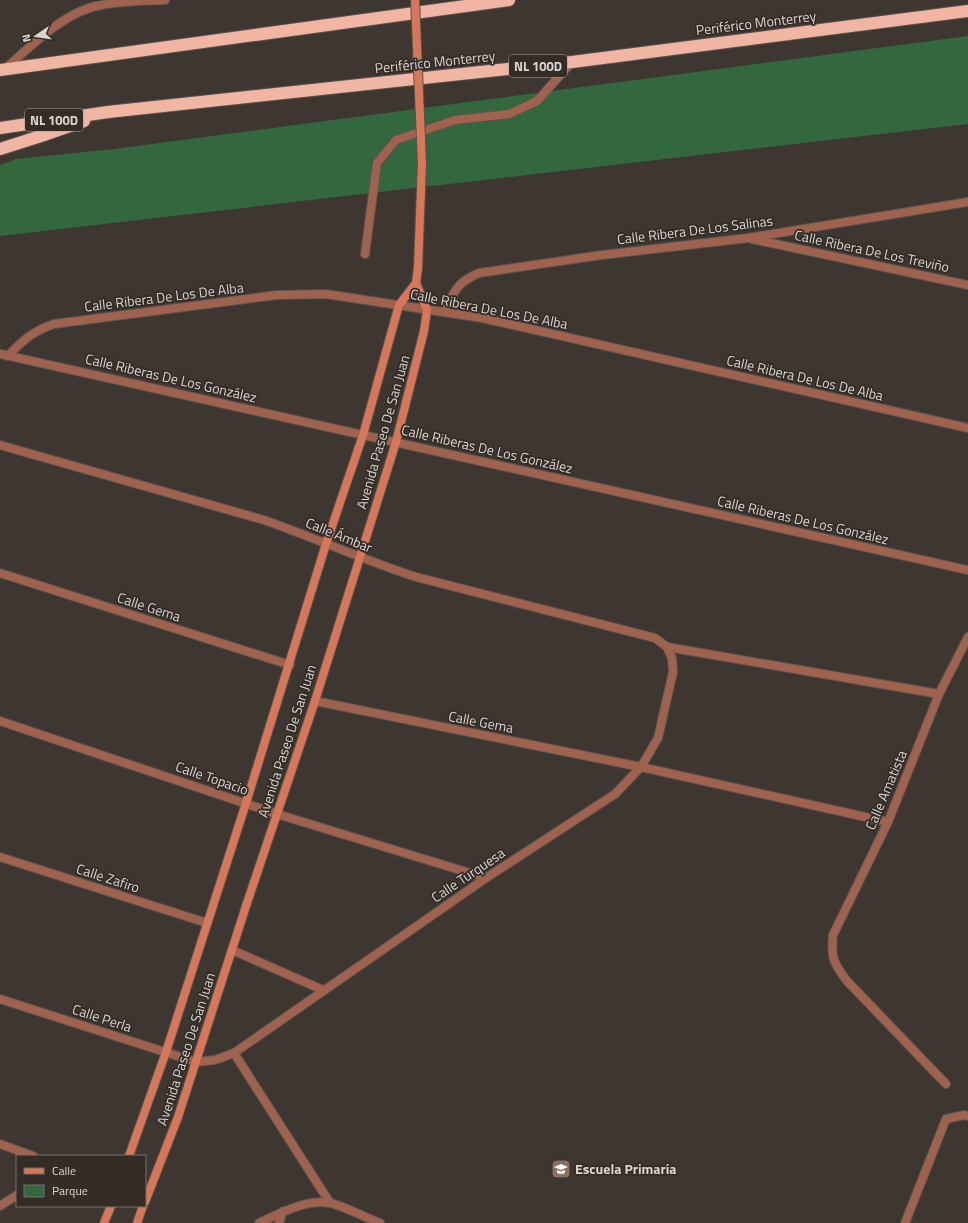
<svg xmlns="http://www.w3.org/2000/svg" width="968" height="1223" viewBox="0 0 968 1223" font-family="'Titillium Web',sans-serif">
	<rect width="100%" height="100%" fill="#3e3631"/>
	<!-- green -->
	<polygon fill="#33683e" points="968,36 968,124 0,236 0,165 16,159 114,149"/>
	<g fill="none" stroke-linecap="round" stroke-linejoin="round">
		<defs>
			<polyline id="lane" points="365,254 377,163 396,140 455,120 509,114 537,101 572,62"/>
			<g id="street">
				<path d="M5 69C31 46 65 11 101 5 121 1 144 1 165 0"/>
				<polyline points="752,239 968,285"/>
				<path d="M444 312C454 292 457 282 479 273L602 255 748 238 968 202"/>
				<polyline points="0,354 968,570"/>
				<path d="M8 356C23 340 33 331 54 324L277 295 326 294 482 318 968 428"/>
				<path d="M0 445 264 520C315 538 364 560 416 577L655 638 667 647 939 694"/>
				<polyline points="0,573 290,665"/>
				<polyline points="315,701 641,767 888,822"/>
				<polyline points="0,721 277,814 486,878"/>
				<polyline points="0,857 207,923"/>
				<polyline points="232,950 323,990"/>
				<polyline points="0,999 196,1062 215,1060 234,1053 486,878 615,794 641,767 658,738 673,672 672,658 667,647"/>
				<polyline points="234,1053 330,1203"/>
				<path d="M946 1084 847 981C833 963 831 957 833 935L888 822 939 694 968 637"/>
				<polyline points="0,1144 33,1156"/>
				<polyline points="0,1206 17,1195"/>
				<path d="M259 1223C280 1213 306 1199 330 1203 344 1206 366 1218 380 1223"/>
				<polyline points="279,1223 283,1211"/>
				<polyline points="905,1223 946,1119 964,1115 968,1116"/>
			</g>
			<g id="secondary">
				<polyline points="129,1156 166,1052 246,803 326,544 363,435 399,305 416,283"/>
				<polyline points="145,1202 178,1117 247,903 315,701 396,442 424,331 427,310 416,283 418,268"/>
				<polyline points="104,1223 111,1206"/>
				<polyline points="137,1223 143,1206"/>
			</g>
			<g id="highway">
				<polyline points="0,70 509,0"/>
				<polyline points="0,128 108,112 572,62 968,11"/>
				<polyline points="0,149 44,135 84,121"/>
			</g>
		</defs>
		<!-- lane casing -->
		<use href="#lane" stroke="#5a534e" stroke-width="10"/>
		<!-- street casing -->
		<use href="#street" stroke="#5a534e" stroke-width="10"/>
		<!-- secondary casing -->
		<use href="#secondary" stroke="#5a534e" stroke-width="10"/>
		<!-- highway casing -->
		<use href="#highway" stroke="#5a534e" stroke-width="14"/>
		<!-- lane -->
		<use href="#lane" stroke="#9e624f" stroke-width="8"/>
		<!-- street -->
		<use href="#street" stroke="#9e624f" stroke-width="8"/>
		<!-- secondary -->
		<use href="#secondary" stroke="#d77759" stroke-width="8"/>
		<!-- highway -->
		<use href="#highway" stroke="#f1b5a3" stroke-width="12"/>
		<defs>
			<polyline id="secondary-bridge" points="415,0 422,163 418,268"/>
		</defs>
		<!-- secondary-bridge casing -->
		<use href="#secondary-bridge" stroke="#5a534e" stroke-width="10" stroke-linecap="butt"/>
		<!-- secondary-bridge -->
		<use href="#secondary-bridge" stroke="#d77759" stroke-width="8"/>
	</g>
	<!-- icons -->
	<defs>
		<symbol id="school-square" viewBox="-11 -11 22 22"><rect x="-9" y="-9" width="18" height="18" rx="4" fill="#8d6e63" stroke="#342c27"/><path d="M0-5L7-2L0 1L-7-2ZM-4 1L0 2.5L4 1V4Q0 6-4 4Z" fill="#fff"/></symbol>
	</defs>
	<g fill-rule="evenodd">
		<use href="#school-square" x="550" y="1158" width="22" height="22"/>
	</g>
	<g text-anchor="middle" stroke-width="3.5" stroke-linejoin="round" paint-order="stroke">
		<!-- shield labels -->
		<g fill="#342c27" stroke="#a8a29e" stroke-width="1">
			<rect x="509" y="55" width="58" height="22" rx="3"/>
			<rect x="25" y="109" width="58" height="22" rx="3"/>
		</g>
		<g font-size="13" font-weight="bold" fill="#dad5d1">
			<text x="538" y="71">NL 100D</text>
			<text x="54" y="125">NL 100D</text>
		</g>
		<!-- street labels -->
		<g font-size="14" fill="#dad5d1" stroke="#342c27">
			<text transform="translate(756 23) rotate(-7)" y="5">Periférico Monterrey</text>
			<text transform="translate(435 62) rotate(-6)" y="5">Periférico Monterrey</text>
			<text transform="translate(695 230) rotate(-7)" y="5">Calle Ribera De Los Salinas</text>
			<text transform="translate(872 251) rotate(12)" y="5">Calle Ribera De Los Treviño</text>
			<text transform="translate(164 297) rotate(-7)" y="5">Calle Ribera De Los De Alba</text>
			<text transform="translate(489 309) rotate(11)" y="5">Calle Ribera De Los De Alba</text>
			<text transform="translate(171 378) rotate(13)" y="5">Calle Riberas De Los González</text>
			<text transform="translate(805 378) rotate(13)" y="5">Calle Ribera De Los De Alba</text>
			<text transform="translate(383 432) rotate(-74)" y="5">Avenida Paseo De San Juan</text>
			<text transform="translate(487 449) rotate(13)" y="5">Calle Riberas De Los González</text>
			<text transform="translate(803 520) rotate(13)" y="5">Calle Riberas De Los González</text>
			<text transform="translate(339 535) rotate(22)" y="5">Calle Ámbar</text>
			<text transform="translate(149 607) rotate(18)" y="5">Calle Gema</text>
			<text transform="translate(481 722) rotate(11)" y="5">Calle Gema</text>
			<text transform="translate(287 741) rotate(-72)" y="5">Avenida Paseo De San Juan</text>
			<text transform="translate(212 778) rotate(19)" y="5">Calle Topacio</text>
			<text transform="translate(886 790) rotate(-67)" y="5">Calle Amatista</text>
			<text transform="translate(468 875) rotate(-34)" y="5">Calle Turquesa</text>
			<text transform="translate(108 878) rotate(18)" y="5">Calle Zafiro</text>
			<text transform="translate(102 1018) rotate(18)" y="5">Calle Perla</text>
			<text transform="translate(186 1049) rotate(-72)" y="5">Avenida Paseo De San Juan</text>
		</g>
		<!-- poi labels -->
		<g font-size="14" font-weight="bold" fill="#dad5d1" stroke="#342c27" text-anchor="start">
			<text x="575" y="1174">Escuela Primaria</text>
		</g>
	</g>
	<!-- legend -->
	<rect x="16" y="1155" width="130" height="52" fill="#342c27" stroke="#76706b"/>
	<rect x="24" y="1168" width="20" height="6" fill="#d77759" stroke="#76706b"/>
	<text x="52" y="1175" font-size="12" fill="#dad5d1">Calle</text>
	<rect x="24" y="1185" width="20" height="12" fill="#33683e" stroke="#76706b"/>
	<text x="52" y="1195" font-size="12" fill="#dad5d1">Parque</text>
	<!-- north arrow -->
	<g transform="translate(36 36) rotate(257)" stroke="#342c27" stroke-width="3" paint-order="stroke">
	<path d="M0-3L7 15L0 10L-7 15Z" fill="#dad5d1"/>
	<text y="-6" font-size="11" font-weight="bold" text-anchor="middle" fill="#dad5d1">N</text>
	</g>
</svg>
